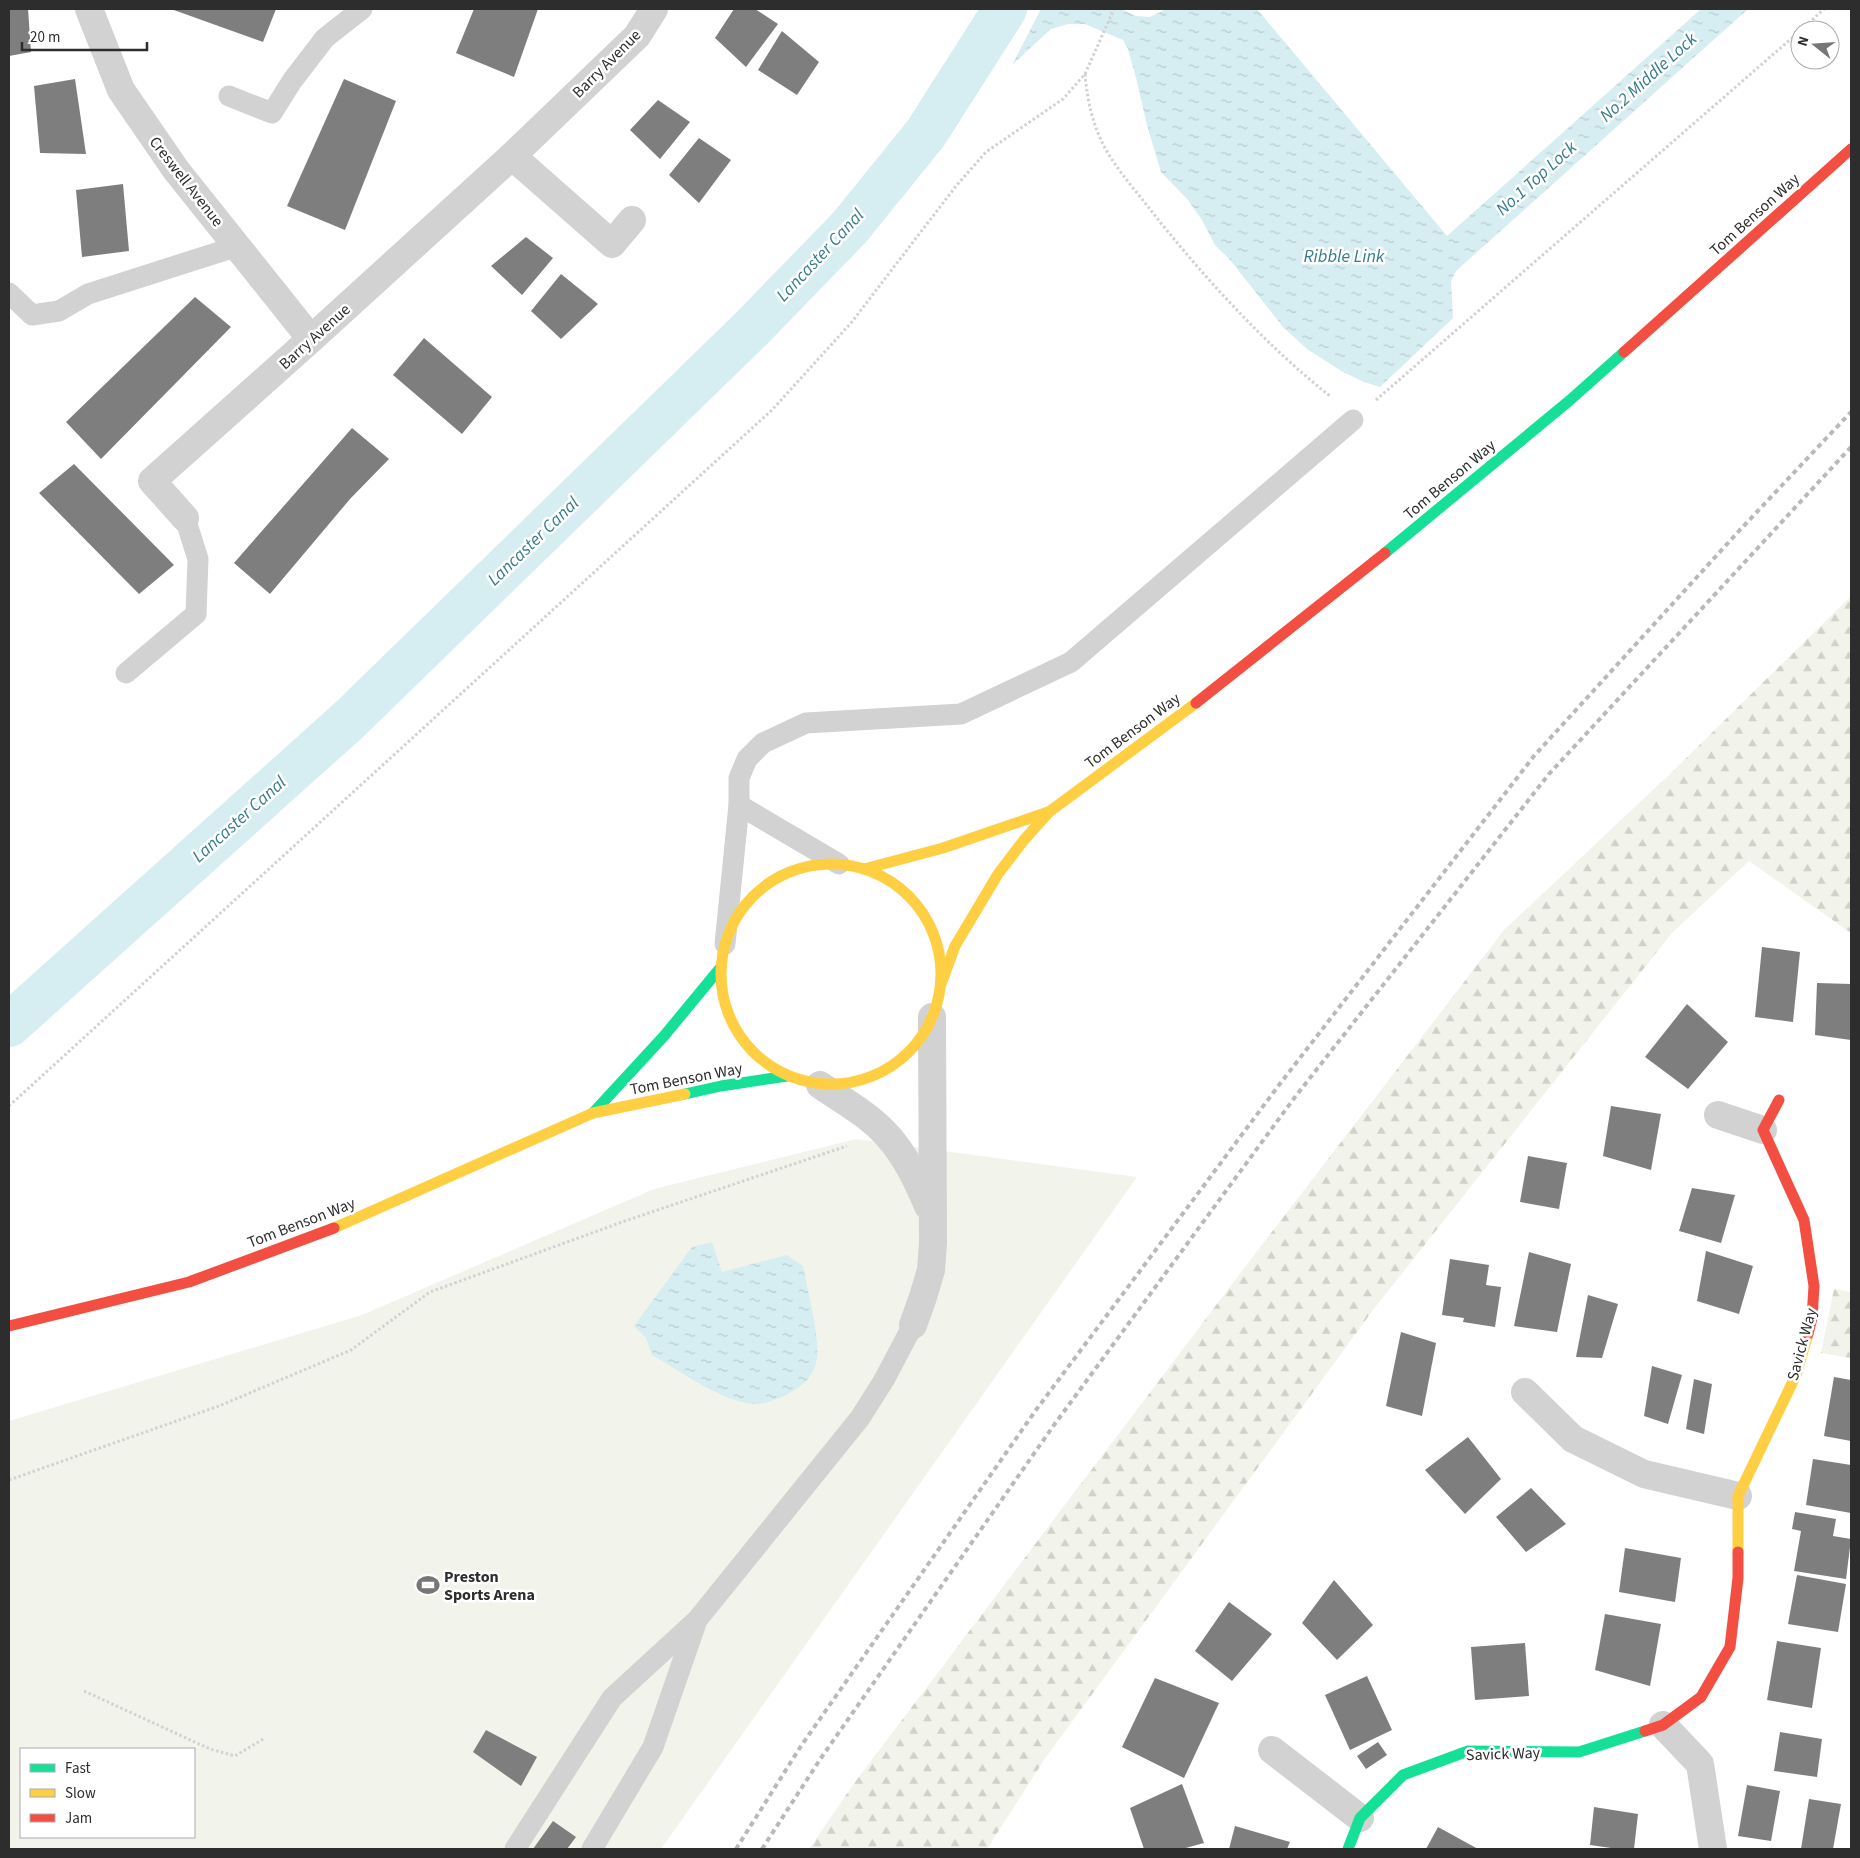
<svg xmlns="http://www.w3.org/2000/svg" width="1860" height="1858" viewBox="0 0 1860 1858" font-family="'Source Sans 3',sans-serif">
	<defs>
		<pattern id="forest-firs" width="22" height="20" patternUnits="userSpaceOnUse" patternTransform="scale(1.25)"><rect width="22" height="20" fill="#f2f4eb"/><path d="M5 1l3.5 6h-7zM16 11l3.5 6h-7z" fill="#d0d2ca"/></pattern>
		<pattern id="water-ripples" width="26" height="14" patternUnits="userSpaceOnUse" patternTransform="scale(1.25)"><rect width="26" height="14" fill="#d6edf2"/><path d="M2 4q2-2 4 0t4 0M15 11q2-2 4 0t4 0" fill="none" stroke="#b8ccd0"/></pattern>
	</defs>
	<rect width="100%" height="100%" fill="#fff"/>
	<!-- forest -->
	<g fill="url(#forest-firs)">
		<polygon points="1851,596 1851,933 1749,861 1672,933 1373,1310 1044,1760 987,1849 809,1849 855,1782 1245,1267 1504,930 1671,773"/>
		<polygon points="1834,1289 1851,1292 1851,1358 1821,1353"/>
	</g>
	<!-- pitch -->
	<path fill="#f2f4eb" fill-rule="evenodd" d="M856 1139 1137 1177 661 1849H9V1421L362 1315 654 1189ZM21 1749H194V1837H21Z"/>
	<!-- water -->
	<g fill="url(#water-ripples)">
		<polygon points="1041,9 1121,9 1136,16 1150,17 1166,9 1257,9 1447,236 1701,9 1748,9 1456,271 1451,281 1453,318 1380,387 1364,382 1343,372 1307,349 1283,327 1231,261 1215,245 1202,220 1188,200 1161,172 1147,125 1136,78 1128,49 1123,40 1085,24 1068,24 1051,29 1012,65"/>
		<path d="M712 1242 722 1272 787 1255 803 1266C807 1289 822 1342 816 1363 812 1379 800 1388 786 1395 776 1399 764 1405 754 1404 722 1402 680 1371 652 1355L646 1338 634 1326 692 1247Z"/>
	</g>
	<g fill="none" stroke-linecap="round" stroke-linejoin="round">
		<!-- canal -->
		<polyline stroke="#d6edf2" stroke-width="44" points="9,1025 349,720 753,327 850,227 926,133 1005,9"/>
	</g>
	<!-- building -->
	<g fill="#7e7e7e">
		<polygon points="9,9 28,9 31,52 9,56"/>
		<polygon points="171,9 276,9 263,42"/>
		<polygon points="474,9 538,9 514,77 456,53"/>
		<polygon points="734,9 755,9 778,24 746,67 715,38"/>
		<polygon points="782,31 819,62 797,95 758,70"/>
		<polygon points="75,79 86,154 40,153 34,86"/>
		<polygon points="344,79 396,101 345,230 287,206"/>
		<polygon points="658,100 690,122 660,159 630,130"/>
		<polygon points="699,138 731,160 699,203 669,175"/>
		<polygon points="123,184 129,251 82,257 76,190"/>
		<polygon points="526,237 553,258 522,295 491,266"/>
		<polygon points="561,274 598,304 561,339 531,311"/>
		<polygon points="195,297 231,327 101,459 66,422"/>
		<polygon points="424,338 492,397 462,434 393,375"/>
		<polygon points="352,428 389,459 350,499 270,594 234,563"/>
		<polygon points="74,464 174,565 139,594 39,493"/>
		<polygon points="1762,947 1800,952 1793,1022 1755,1017"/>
		<polygon points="1817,983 1851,984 1851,1040 1815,1035"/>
		<polygon points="1687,1004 1728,1042 1688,1089 1645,1057"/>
		<polygon points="1611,1106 1661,1114 1651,1170 1603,1156"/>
		<polygon points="1528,1156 1567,1163 1559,1209 1520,1202"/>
		<polygon points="1692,1188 1735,1195 1721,1243 1679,1231"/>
		<polygon points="1706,1251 1753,1266 1739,1314 1697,1301"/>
		<polygon points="1529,1252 1571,1264 1557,1332 1514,1326"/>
		<polygon points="1450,1259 1489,1265 1486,1285 1501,1287 1495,1327 1463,1322 1464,1318 1442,1315"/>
		<polygon points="1588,1295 1618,1304 1602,1358 1576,1357"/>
		<polygon points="1401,1332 1436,1343 1422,1416 1386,1406"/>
		<polygon points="1652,1366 1682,1375 1668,1424 1644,1416"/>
		<polygon points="1834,1377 1851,1380 1851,1441 1824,1436"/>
		<polygon points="1694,1379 1712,1384 1704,1434 1686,1429"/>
		<polygon points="1468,1437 1501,1479 1465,1514 1425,1470"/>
		<polygon points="1813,1459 1851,1465 1851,1513 1806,1505"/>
		<polygon points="1531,1488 1566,1524 1526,1552 1496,1517"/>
		<polygon points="1795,1512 1836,1519 1833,1536 1851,1539 1846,1579 1794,1571 1801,1531 1792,1529"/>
		<polygon points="1625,1548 1681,1558 1675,1602 1619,1592"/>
		<polygon points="1797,1575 1846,1584 1838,1632 1788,1624"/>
		<polygon points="1334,1580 1373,1625 1337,1660 1302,1623"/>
		<polygon points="1229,1602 1272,1634 1232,1681 1195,1651"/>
		<polygon points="1605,1614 1661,1624 1650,1686 1595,1670"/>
		<polygon points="1777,1641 1821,1648 1812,1708 1767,1700"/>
		<polygon points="1525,1643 1529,1696 1475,1700 1471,1647"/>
		<polygon points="1367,1676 1392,1730 1350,1750 1325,1695"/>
		<polygon points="1155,1678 1219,1703 1184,1778 1122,1747"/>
		<polygon points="486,1730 537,1757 521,1786 473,1752"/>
		<polygon points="1780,1732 1822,1739 1817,1777 1774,1771"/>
		<polygon points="1378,1742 1387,1755 1366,1769 1357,1756"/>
		<polygon points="1182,1784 1204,1843 1182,1849 1144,1849 1130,1808"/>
		<polygon points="1747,1785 1780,1791 1771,1841 1738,1836"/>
		<polygon points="1809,1799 1841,1804 1833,1849 1801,1849"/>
		<polygon points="1594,1807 1638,1814 1634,1849 1618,1849 1590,1845"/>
		<polygon points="553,1821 576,1837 567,1849 533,1849"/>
		<polygon points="1235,1826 1290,1842 1287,1849 1229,1849"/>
		<polygon points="1438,1827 1478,1849 1426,1849"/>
	</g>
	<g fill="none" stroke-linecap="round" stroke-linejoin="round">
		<!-- path -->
		<g stroke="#d2d2d2" stroke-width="3" stroke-dasharray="2.5 2.5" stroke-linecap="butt">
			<polyline points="1801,30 1824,9"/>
			<path d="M1085 74C1087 97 1091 118 1101 140 1112 164 1132 186 1149 208 1201 274 1264 344 1330 396"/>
			<polyline points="1376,400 1800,31"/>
			<polyline points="9,1106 772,410 851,323 956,186 986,152 1063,99 1085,74 1114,9"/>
			<polyline points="9,1480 219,1406 351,1350 430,1292 625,1221 847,1146"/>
			<polyline points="84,1691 210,1749 235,1756 265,1738"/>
		</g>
		<!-- lane -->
		<g stroke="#d2d2d2" stroke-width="21">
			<polyline points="229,96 272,113 292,81 325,38 362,9"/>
			<polyline points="9,293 32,315 59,311 88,294 238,246"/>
			<polyline points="126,673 196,614 198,559 185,518"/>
			<polyline points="739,805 839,864"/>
			<polyline points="725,944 739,805 739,778 747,759 763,743 806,723 961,714 1071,662 1353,420"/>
			<polyline points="515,1849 612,1698 697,1620 860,1418 884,1380 913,1325"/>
			<polyline points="592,1849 653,1747 696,1623"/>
		</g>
		<!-- street -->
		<g stroke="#d2d2d2" stroke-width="28">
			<polyline points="89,9 121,90 176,170 311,339"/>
			<polyline points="512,156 612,244 632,220"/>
			<polyline points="185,518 152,481 311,339 512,156 637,36 654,9"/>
			<path d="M820 1085C842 1100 867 1114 885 1133 905 1154 917 1180 928 1206"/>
			<polyline points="1718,1115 1763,1130"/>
			<polyline points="913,1325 923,1297 931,1270 933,1243 932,1017"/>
			<polyline points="1525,1392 1573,1439 1644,1474 1738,1496"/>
			<polyline points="1663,1725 1700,1764 1713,1849"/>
			<polyline points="1272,1750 1360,1818"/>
		</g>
		<!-- fast -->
		<g stroke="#16e098" stroke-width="11">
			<polyline points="1385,553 1569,401 1624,352"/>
			<polyline points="685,1094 721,1086 787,1076"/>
			<polyline points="593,1113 664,1036 721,967"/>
			<polyline points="1348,1849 1360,1818 1403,1775 1468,1751 1579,1752 1645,1731"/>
		</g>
		<!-- slow -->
		<g stroke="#ffcf43" stroke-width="11">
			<circle cx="831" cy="974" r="110"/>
			<polyline points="864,869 943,848 1048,812"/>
			<polyline points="941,984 955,946 998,874 1024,840 1049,812 1196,703"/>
			<polyline points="334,1228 593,1113 685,1094"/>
			<polyline points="1738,1552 1738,1496 1796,1375 1808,1334"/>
		</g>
		<!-- jam -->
		<g stroke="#f24e42" stroke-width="11">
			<polyline points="1624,352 1851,149"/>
			<polyline points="1196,703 1385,553"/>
			<polyline points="1779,1100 1763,1130 1804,1220 1814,1286 1812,1318 1808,1334"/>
			<polyline points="9,1326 189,1282 334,1228"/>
			<polyline points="1645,1731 1663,1725 1701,1697 1730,1647 1738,1578 1738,1552"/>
		</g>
		<!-- rail -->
		<g stroke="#b9b9b9" stroke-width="4" stroke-dasharray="5 4" stroke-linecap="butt">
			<polyline points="736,1849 801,1746 1036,1410 1279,1085 1534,756 1738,532 1851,412"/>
			<polyline points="762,1849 821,1758 1054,1425 1295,1097 1549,774 1851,447"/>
		</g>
	</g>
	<!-- icons -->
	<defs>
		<symbol id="stadium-bare" viewBox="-9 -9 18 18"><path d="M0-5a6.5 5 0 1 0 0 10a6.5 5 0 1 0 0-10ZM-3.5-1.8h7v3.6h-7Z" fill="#767676" stroke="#fff" stroke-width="2.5" paint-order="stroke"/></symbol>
	</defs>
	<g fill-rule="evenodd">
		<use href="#stadium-bare" x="412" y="1569" width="32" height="32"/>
	</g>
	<g text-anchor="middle" stroke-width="5" stroke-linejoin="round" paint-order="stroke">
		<!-- street labels -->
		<g font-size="16" fill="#2d2d2d" stroke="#fff">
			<text transform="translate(606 63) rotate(-45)" y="6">Barry Avenue</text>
			<text transform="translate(187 181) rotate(52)" y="6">Creswell Avenue</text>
			<text transform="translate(1754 214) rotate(-42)" y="6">Tom Benson Way</text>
			<text transform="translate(314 336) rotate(-42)" y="6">Barry Avenue</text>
			<text transform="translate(1449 479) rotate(-40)" y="6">Tom Benson Way</text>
			<text transform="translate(1132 730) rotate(-37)" y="6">Tom Benson Way</text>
			<text transform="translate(686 1078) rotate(-11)" y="6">Tom Benson Way</text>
			<text transform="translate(301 1222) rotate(-21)" y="6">Tom Benson Way</text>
			<text transform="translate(1801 1344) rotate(-75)" y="6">Savick Way</text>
			<text transform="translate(1503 1753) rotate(-2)" y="6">Savick Way</text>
		</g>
		<!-- poi labels -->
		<g font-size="16" font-weight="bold" fill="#2d2d2d" stroke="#fff" text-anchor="start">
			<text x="444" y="1582">Preston<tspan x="444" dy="18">Sports Arena</tspan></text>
		</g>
		<!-- water labels -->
		<g font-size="18" font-style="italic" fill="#367c8c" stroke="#fff">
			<text transform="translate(1648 77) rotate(-42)" y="6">No.2 Middle Lock</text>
			<text transform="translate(1536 178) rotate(-42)" y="6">No.1 Top Lock</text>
			<text transform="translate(820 255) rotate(-47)" y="6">Lancaster Canal</text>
			<text x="1344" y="262">Ribble Link</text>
			<text transform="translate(533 541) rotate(-44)" y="6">Lancaster Canal</text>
			<text transform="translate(239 819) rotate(-42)" y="6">Lancaster Canal</text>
		</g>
	</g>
	<!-- border -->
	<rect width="1860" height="1858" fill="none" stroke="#2d2d2d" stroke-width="20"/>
	<!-- legend -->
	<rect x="20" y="1748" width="175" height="90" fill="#ffffff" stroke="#ababab"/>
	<rect x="30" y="1764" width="25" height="8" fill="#16e098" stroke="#ababab"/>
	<text x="65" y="1773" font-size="15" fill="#2d2d2d">Fast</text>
	<rect x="30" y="1789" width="25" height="8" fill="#ffcf43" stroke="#ababab"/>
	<text x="65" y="1798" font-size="15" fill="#2d2d2d">Slow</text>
	<rect x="30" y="1814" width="25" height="8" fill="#f24e42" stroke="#ababab"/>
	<text x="65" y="1823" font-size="15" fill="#2d2d2d">Jam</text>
	<!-- north arrow -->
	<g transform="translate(1815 45) rotate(287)"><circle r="24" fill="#ffffff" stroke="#ababab"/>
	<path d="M0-4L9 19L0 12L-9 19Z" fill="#767676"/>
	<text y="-8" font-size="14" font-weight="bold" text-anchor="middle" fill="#2d2d2d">N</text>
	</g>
	<!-- scale -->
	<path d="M22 42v8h125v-8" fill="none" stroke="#2d2d2d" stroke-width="2.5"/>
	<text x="30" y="42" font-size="15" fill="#2d2d2d" stroke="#ffffff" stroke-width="4" paint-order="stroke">20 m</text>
</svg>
